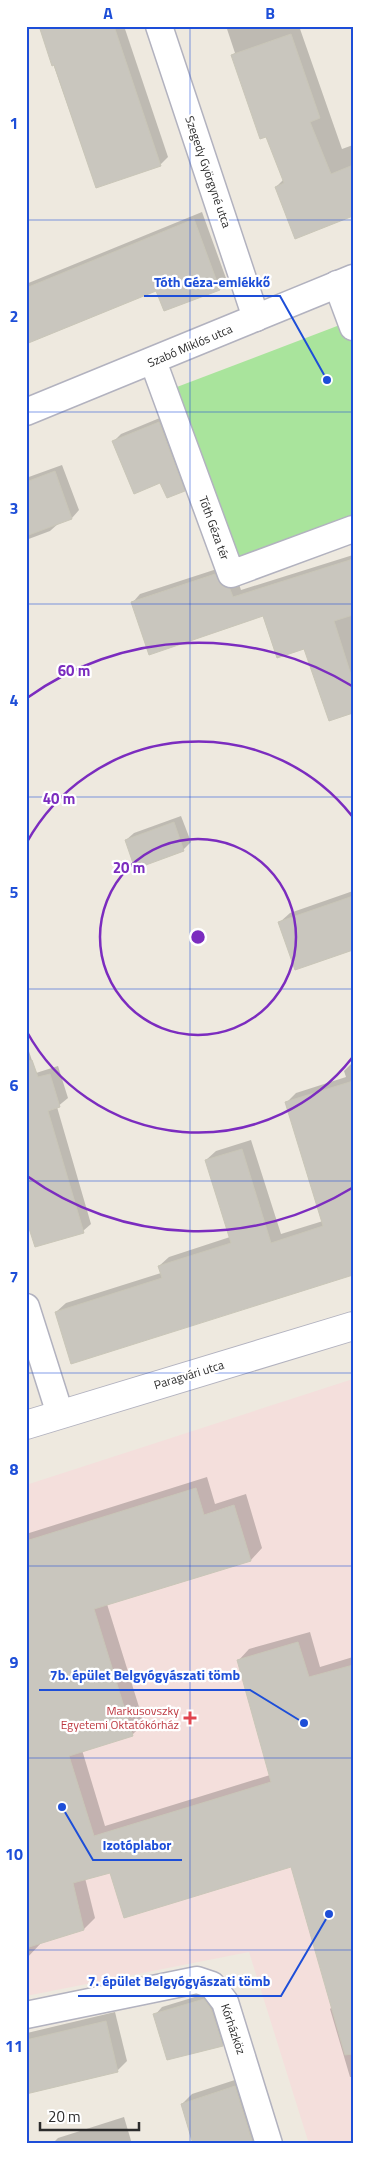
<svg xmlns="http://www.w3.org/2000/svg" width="379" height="2170" viewBox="0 0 379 2170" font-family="'Titillium Web',sans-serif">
	<rect width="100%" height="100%" fill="#eee9df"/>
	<!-- medical -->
	<polygon fill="#f4dfdc" points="353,1379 353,2144 309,2144 249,1952 26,1996 26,1485"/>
	<!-- park -->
	<polygon fill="#a9e49c" points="345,323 353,342 353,524 236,568 169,390"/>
	<!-- shadow -->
	<g fill="#0003">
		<polygon points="40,26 124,26 168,157 160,165 96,186"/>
		<polygon points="226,26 299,26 342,149 353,145 353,211 276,187 284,179 232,55 235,53"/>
		<polygon points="202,212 227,281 219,289 157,289 26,343 26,284"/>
		<polygon points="167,415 191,482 184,490 161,482 114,441 121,434"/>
		<polygon points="62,465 79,510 72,518 59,523 50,531 26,540 26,478"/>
		<polygon points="353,555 353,711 305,647 264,615 133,602 140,594 223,567 238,581 241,590"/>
		<polygon points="181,816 191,842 183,850 126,840 134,833"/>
		<polygon points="353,891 353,949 280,922 290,913"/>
		<polygon points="26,1042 36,1073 58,1066 68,1098 57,1107 91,1224 83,1231 26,1214"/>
		<polygon points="353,1062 353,1273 56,1312 66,1303 161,1273 159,1266 169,1257 230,1237 206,1160 216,1151 251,1140 281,1234 323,1221 286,1103 296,1093 346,1077 344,1071"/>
		<polygon points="207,1477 215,1504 246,1494 262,1548 251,1560 107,1604 144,1723 132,1735 82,1750 105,1826 270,1775 238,1661 249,1649 310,1632 320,1667 353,1657 353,2077 350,2077 330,2009 333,2006 292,1865 111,1871 85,1878 95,1918 84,1929 42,1942 26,1959 26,1534"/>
		<polygon points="211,1992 230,2038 222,2045 155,2015 162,2007"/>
		<polygon points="115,2012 127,2061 117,2071 26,2079 27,2033"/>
		<polygon points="244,2077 266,2144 194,2144 182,2104 192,2094"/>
		<polygon points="124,2117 132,2144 52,2144 58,2138"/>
	</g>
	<!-- building -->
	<g fill="#c9c6be" stroke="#c9c6b8">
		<polygon points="39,26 114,26 161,166 96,188 54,65 52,66"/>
		<polygon points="291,34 320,118 310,122 331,174 353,165 353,216 295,239 275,187 284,183 266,137 260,139 231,55"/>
		<polygon points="194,219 220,290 164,311 156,291 26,344 26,288"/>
		<polygon points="159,422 185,491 167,498 160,483 134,494 112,441"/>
		<polygon points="55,471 72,519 26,536 26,482"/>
		<polygon points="353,559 353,615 334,621 353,681 353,713 329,721 304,649 277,658 263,616 149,655 131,602 215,574 221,585 230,589 233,597"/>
		<polygon points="174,822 184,851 135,869 125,840"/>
		<polygon points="353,896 353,950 295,970 278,922"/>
		<polygon points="32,1060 38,1077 50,1074 60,1107 48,1111 84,1233 35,1247 26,1219 26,1061"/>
		<polygon points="353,1081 353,1275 71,1364 55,1312 162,1278 158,1266 231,1243 205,1160 242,1149 271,1243 323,1226 285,1102"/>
		<polygon points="196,1488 204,1515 234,1505 251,1561 94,1609 133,1736 69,1756 94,1836 271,1782 237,1660 298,1642 309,1677 353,1665 353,2054 345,2055 291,1867 124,1918 110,1873 73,1883 84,1930 26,1948 26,1541"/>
		<polygon points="204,1999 211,2009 223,2046 167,2060 153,2014"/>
		<polygon points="106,2021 118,2072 26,2094 26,2040"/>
		<polygon points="235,2086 253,2144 193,2144 181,2104"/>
	</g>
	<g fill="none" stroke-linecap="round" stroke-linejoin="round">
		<defs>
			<g id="minor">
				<polyline points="159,26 256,318"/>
				<polyline points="337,284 353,327"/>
				<polyline points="153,361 231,574 353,529"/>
				<polyline points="26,412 353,278"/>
				<polyline points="26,1307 60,1414"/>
				<polyline points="26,2015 197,1980 212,1985 225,2002 269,2144"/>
			</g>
			<polyline id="tertiary" points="26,1425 353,1326"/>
		</defs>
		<!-- minor casing -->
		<use href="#minor" stroke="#b2b2bf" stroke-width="29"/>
		<!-- tertiary casing -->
		<use href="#tertiary" stroke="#b2b2bf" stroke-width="30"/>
		<!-- minor -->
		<use href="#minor" stroke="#fff" stroke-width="26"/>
		<!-- tertiary -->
		<use href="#tertiary" stroke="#fff" stroke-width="28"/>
	</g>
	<!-- grid -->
	<path fill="none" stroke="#1d4ed8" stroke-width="1" stroke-opacity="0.55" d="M190 26V2144M26 220H353M26 412H353M26 604H353M26 797H353M26 989H353M26 1181H353M26 1373H353M26 1566H353M26 1758H353M26 1950H353"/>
	<!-- distance rings -->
	<g fill="none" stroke="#7b2cbf" stroke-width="2.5">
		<circle cx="198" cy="937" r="98"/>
		<path d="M352 1058A196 196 0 0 1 27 1032M27 842A196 196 0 0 1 352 816"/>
		<path d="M352 1188A294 294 0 0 1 27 1176M27 698A294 294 0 0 1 352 686"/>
	</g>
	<!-- markers -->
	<path fill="#e0444e" stroke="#fff" stroke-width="2" d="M187.5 1710.5h5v5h5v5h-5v5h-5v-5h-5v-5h5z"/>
	<g text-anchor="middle" stroke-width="4.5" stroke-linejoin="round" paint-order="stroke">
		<!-- street labels -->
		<g font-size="12" fill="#2c2c2c" stroke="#fff">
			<text transform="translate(208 172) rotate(71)" y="4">Szegedy Györgyné utca</text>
			<text transform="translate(190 346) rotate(-23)" y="4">Szabó Miklós utca</text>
			<text transform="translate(214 528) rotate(70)" y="4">Tóth Géza tér</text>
			<text transform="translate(189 1375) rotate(-17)" y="4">Paragvári utca</text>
			<text transform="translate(233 2029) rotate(71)" y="4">Kórházköz</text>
		</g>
		<!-- health labels -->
		<g font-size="12" fill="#be3a42" stroke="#fff" text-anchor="end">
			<text x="179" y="1715">Markusovszky<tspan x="179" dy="14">Egyetemi Oktatókórház</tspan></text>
		</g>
	</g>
	<circle cx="198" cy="937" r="8" fill="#7b2cbf" stroke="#fff" stroke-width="2.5"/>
	<g font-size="15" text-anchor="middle" font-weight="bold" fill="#7b2cbf" stroke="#fff" stroke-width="4.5" stroke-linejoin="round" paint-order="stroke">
		<text x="74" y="676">60 m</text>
		<text x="59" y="804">40 m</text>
		<text x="129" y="873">20 m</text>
	</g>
	<!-- callouts -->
	<path fill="none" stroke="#1d4ed8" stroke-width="2" d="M327 380L280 296H144M304 1723L250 1690H39M62 1807L93 1860H182M329 1914L281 1996H78"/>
	<g fill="#1d4ed8" stroke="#fff" stroke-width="2">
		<circle cx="327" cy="380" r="5"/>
		<circle cx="304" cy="1723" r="5"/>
		<circle cx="62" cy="1807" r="5"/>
		<circle cx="329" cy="1914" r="5"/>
	</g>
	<g font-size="14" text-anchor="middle" font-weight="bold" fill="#1d4ed8" stroke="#fff" stroke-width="4.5" stroke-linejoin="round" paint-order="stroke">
		<text x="212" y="287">Tóth Géza-emlékkő</text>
		<text x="145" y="1680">7b. épület Belgyógyászati tömb</text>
		<text x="137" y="1850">Izotóplabor</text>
		<text x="179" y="1986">7. épület Belgyógyászati tömb</text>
	</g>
	<!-- border -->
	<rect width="379" height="2170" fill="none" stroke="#ffffff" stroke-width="55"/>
	<!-- scale -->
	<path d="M40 2122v8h99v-8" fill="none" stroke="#2c2c2c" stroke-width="2.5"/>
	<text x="48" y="2122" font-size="15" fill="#2c2c2c" stroke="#ffffff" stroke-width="4" paint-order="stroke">20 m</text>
	<rect x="28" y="28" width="324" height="2114" fill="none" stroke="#1d4ed8" stroke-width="2"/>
	<g font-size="16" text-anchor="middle" font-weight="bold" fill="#1d4ed8">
		<text x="108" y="19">A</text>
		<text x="270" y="19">B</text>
		<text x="14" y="129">1</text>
		<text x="14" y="322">2</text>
		<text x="14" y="514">3</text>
		<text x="14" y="706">4</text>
		<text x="14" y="898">5</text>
		<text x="14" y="1091">6</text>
		<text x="14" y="1283">7</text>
		<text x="14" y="1475">8</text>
		<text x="14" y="1668">9</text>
		<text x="14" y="1860">10</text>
		<text x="14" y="2052">11</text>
	</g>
</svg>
